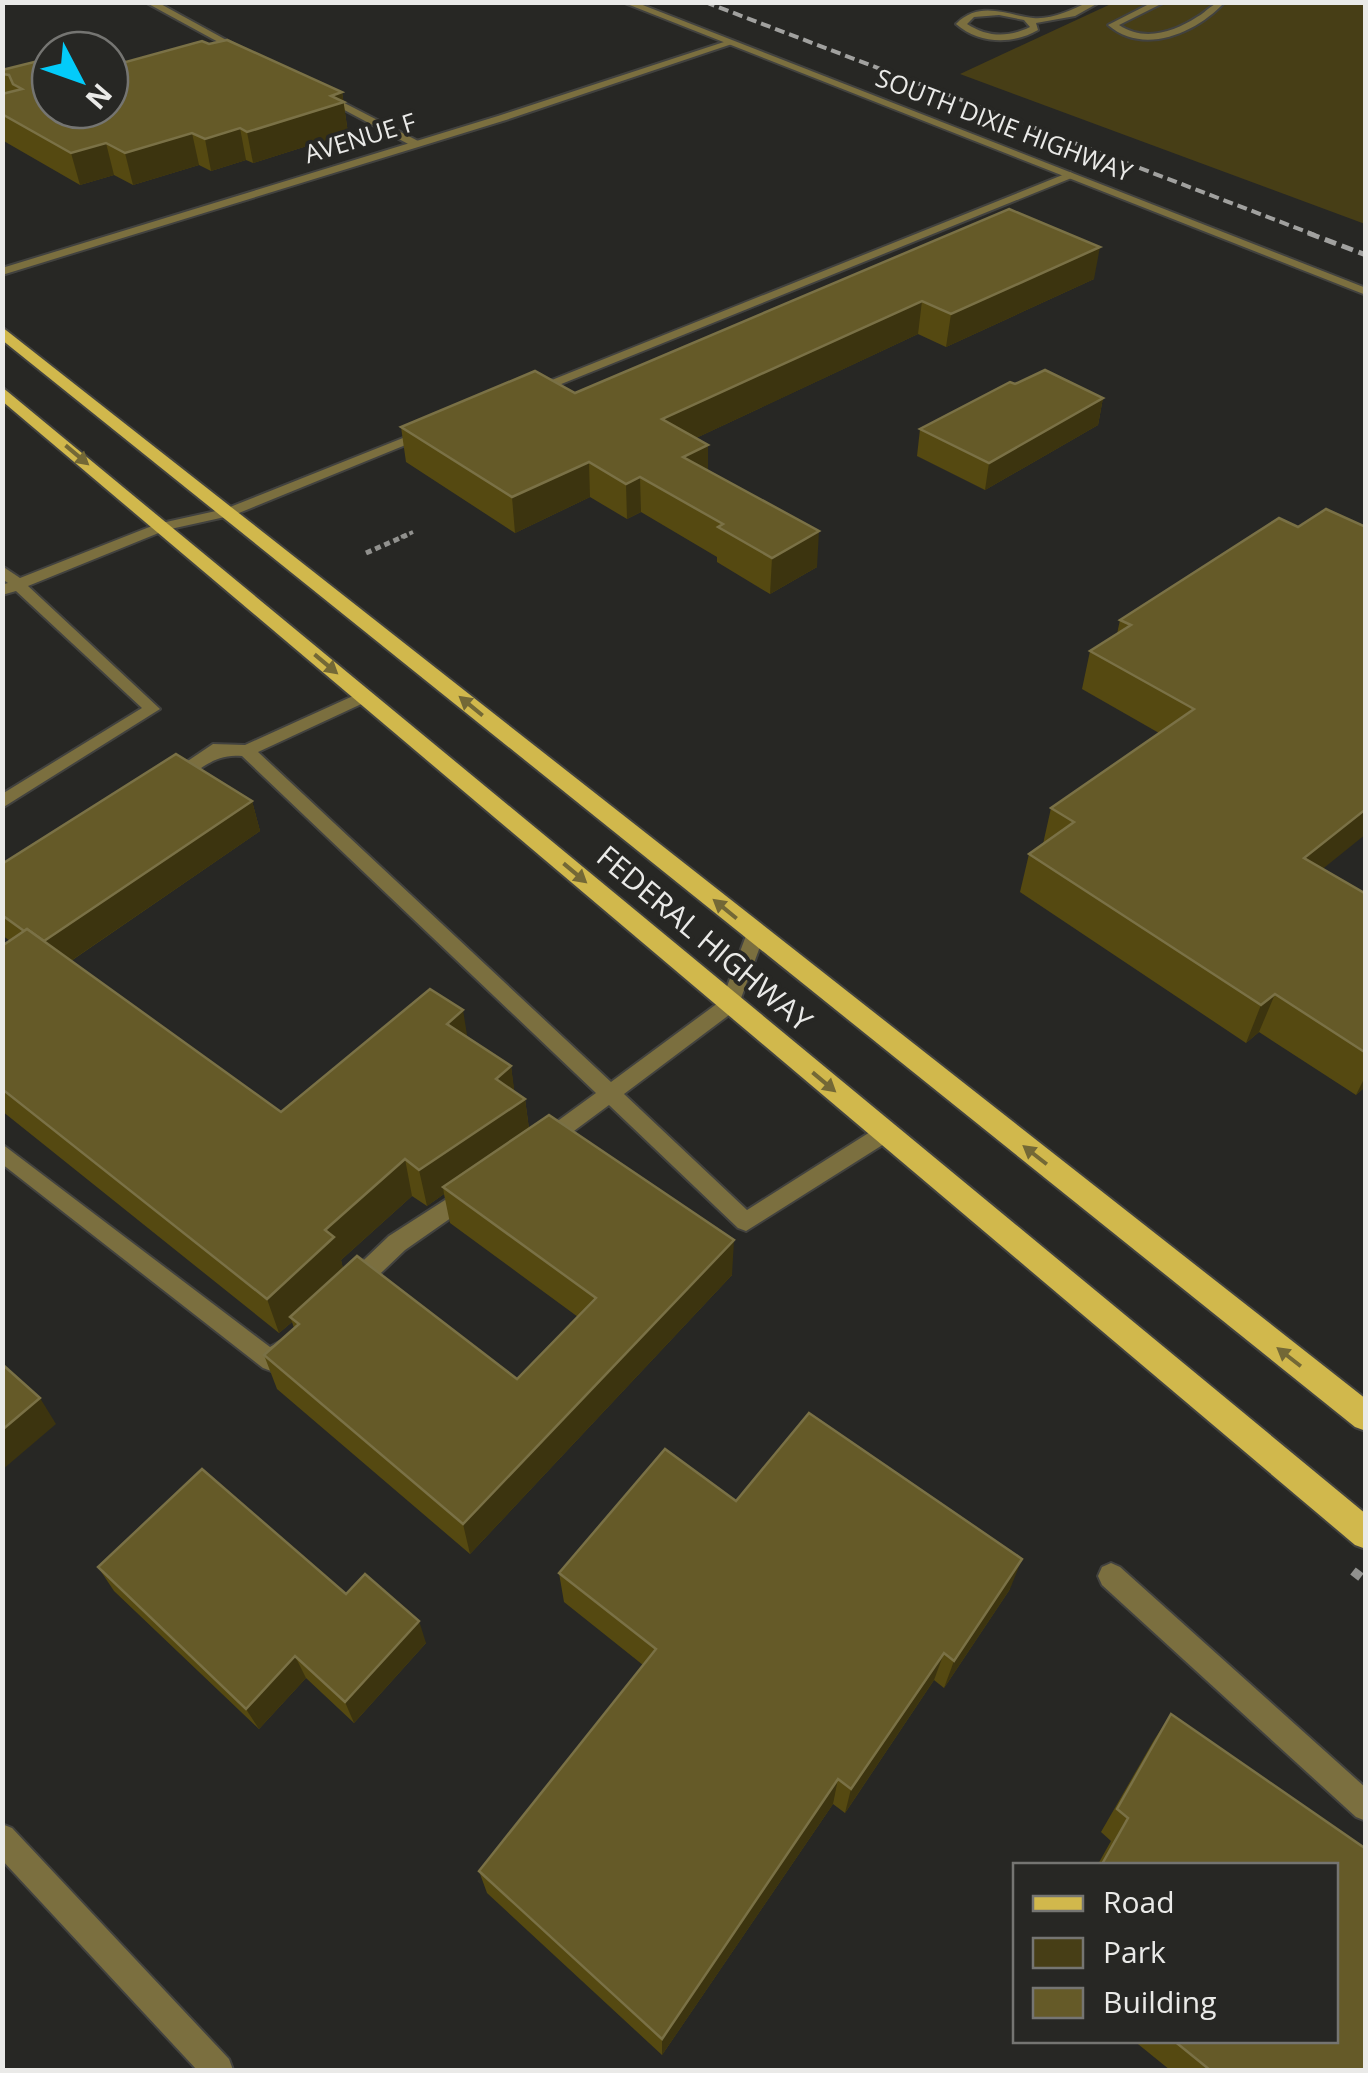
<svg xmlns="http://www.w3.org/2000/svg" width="1368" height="2073" viewBox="0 0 1368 2073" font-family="'Open Sans',sans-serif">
	<rect width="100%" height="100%" fill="#272724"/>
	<!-- green -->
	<polygon fill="#473e16" points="1113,3 1365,3 1365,224 960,74"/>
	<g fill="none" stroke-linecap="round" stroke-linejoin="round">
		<defs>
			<g id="service">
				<polygon points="145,2 157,2 250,53 242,55"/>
				<path d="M1088 2H1100L1075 16 1036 23 1038 30C1012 45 979 44 956 24 980 0 1006 15 1033 18 1050 20 1073 10 1088 2ZM999 15 1024 20 1030 27C1008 38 987 37 967 24L974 17Z"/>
				<path d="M1153 2H1165L1119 25C1144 42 1174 32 1197 17 1208 11 1212 2 1225 2 1196 33 1144 56 1108 25Z"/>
				<polygon points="323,92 420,142 421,144 412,146 320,97"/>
				<polygon points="1070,172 1075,175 1074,177 534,395 522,392"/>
				<polygon points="423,430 435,433 234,515 166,530 28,586 160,709 2,808 2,794 142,708 16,591 2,595 2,585 8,583 2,579 2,566 20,578 157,524 225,509"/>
				<path d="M364 691 370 692V700L258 752 611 1082 722 1000 747 933 756 926 763 928 765 933 737 1009 624 1094 747 1210 878 1127H892L896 1133 892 1139 746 1231 738 1228 609 1105 551 1148H537L533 1142 537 1136 596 1093 242 756C204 752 194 785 167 781L164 777 213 744 245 745Z"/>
				<path d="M2 1144 270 1347 283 1340 291 1343 295 1350C290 1361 282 1367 271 1371L263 1368 2 1164Z"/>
				<polygon points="470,1184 478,1187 481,1193 478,1199 405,1250 360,1293 352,1296 344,1293 341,1286 344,1279 389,1236"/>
				<polygon points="1111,1563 1120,1567 1366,1788 1366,1821 1356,1817 1102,1585 1098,1576 1102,1567"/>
			</g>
			<g id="minor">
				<polygon points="727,41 735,43 506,120 2,275 2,268 498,116"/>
				<polygon points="2,1824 12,1828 229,2059 233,2070 197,2070 2,1860"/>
			</g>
			<polygon id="tertiary" points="622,2 635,2 1366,288 1366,295"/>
			<g id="primary">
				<polygon points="2,327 1366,1399 1366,1431 1355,1427 2,340"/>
				<polygon points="2,387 1366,1514 1366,1549 1355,1545 2,401"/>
			</g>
		</defs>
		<!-- service casing -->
		<use href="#service" stroke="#42423f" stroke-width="4"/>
		<!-- minor casing -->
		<use href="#minor" stroke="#42423f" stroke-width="4"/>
		<!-- tertiary casing -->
		<use href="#tertiary" stroke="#42423f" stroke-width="4"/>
		<!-- primary casing -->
		<use href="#primary" stroke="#42423f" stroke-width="4"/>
		<!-- path-far2 -->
		<polyline stroke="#91918e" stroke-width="4" stroke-dasharray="5 4" stroke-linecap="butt" points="401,537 413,532"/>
		<!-- path-far1 -->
		<polyline stroke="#91918e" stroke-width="5" stroke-dasharray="6 4" stroke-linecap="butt" points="366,553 407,535"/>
		<!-- path -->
		<polyline stroke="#91918e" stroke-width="9" stroke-dasharray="10 8" stroke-linecap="butt" points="1353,1571 1366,1581"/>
		<!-- service -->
		<use href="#service" fill="#7b6f3f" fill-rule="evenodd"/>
		<!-- minor -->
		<use href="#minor" fill="#7b6f3f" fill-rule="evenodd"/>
		<!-- tertiary -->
		<use href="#tertiary" fill="#7b6f3f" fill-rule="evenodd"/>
		<!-- primary -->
		<use href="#primary" fill="#d1b84c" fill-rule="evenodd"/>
		<!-- rail-far1 -->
		<polyline stroke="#a1a19f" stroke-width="4" stroke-dasharray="10 5" stroke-linecap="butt" points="705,2 1315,235"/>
		<!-- rail -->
		<polyline stroke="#a1a19f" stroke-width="5" stroke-dasharray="12 6" stroke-linecap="butt" points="1308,233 1366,255"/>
	</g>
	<!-- wall -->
	<g fill="#554911" fill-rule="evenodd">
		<polygon points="126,62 342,92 348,133 253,163 246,160 211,171 199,165 133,185 114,175 80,185 2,140 2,70"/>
		<polygon points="1009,209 1094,279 946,347 918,334 696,438 708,471 817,567 770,594 717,562 717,557 641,512 627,519 590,497 515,533 406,462 401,427 575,393"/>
		<polygon points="1015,384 1103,398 1098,425 985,490 917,456 920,429"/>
		<polygon points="1279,518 1322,869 1366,894 1366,1086 1356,1095 1259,1032 1246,1043 1020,892 1029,854 1043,844 1051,808 1159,733 1082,689 1090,651 1117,634 1120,620"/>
		<path d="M252 801 260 831 71 961 281 1112 468 1038 511 1066 514 1092 525 1099 529 1129 732 1275 470 1554 277 1389 264 1355 294 1328 292 1322 279 1333 2 1111V946L10 941 2 935V864ZM444 1194 450 1223 578 1317 517 1379 343 1269 341 1260 412 1196 427 1206Z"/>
		<polygon points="736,1501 1010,1589 944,1688 934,1680 845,1813 833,1804 662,2055 487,1893 479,1871 643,1665 564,1602 559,1573"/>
		<polygon points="98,1567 346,1594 426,1643 354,1723 306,1678 259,1729 114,1591"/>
		<polygon points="1171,1714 1366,1849 1366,2070 1170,2070 1133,2040 1336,2040 1336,1866 1097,1866 1111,1841 1101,1832 1154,1740"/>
	</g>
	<!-- shaded-wall -->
	<g fill="#3c340f">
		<polygon points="342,92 348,133 253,163 247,132"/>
		<polygon points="240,128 246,160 211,171 205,139"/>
		<polygon points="192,133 199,165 133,185 125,153"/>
		<polygon points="106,143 114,175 80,185 71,153"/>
		<polygon points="1100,247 1094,279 946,347 951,314"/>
		<polygon points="922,301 918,334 662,454 662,419"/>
		<polygon points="1103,398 1098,425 985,490 989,463"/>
		<polygon points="708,445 708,480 683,457"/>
		<polygon points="589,462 590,497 515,533 512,497"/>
		<polygon points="640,477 641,512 627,519 626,484"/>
		<polygon points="819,531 817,567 770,594 772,558"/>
		<polygon points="252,801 260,831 53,973 40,943"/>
		<polygon points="1366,809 1366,834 1289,896 1304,858"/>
		<polygon points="1275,994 1259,1032 1246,1043 1261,1005"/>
		<polygon points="463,1010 469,1047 447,1024"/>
		<polygon points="511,1066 516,1103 525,1099 530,1136 443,1187 444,1194 427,1206 419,1170 496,1079"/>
		<polygon points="1366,1075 1366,1086 1356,1095"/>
		<polygon points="405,1159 412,1196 341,1260 344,1273 290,1317 292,1322 279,1333 267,1299 325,1230"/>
		<polygon points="734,1240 732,1275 470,1554 463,1524"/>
		<polygon points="40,1398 56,1424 2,1470 2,1430"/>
		<polygon points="1022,1559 1010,1589 944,1688 954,1661"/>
		<polygon points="419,1621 426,1643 354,1723 345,1702"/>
		<polygon points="944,1653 934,1680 845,1813 851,1789"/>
		<polygon points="295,1656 306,1678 259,1729 246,1709"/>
		<polygon points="838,1779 833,1804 662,2055 662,2039"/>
	</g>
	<!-- building -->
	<g fill="#655a28" stroke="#7a7146" stroke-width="2.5">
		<polygon points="227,40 342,92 331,96 344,102 247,132 240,128 205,139 192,133 125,153 106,143 71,153 2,114 2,94 22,89 13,84 9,75 2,74 2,70 50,58 50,110 110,110 110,58 116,57 126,62 202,41 209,44"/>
		<polygon points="93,46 102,50 78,50"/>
		<polygon points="1009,209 1100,247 951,314 922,301 662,419 708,445 683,457 819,531 772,558 718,527 723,524 640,477 626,484 589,462 512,497 401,427 535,371 575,393"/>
		<polygon points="1045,370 1103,398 989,463 920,429 1010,382 1015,384"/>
		<polygon points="1326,509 1366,527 1366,809 1304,858 1366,894 1366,1053 1275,994 1261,1005 1029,854 1074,822 1051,808 1194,709 1090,651 1131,625 1120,620 1279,518 1298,527"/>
		<polygon points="176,754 252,801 44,941 27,929 24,931 2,915 2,864"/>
		<polygon points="27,929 281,1112 430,989 463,1010 447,1024 511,1066 496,1079 525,1099 419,1170 405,1159 325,1230 334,1237 267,1299 2,1089 2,946"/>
		<polygon points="549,1115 734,1240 463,1524 264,1355 299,1324 290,1317 357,1256 517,1379 596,1298 443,1187"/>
		<polygon points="2,1364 40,1398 2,1430"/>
		<polygon points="809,1413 1022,1559 954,1661 944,1653 851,1789 838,1779 662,2039 479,1871 656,1649 559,1573 665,1449 736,1501"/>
		<polygon points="202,1469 346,1594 365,1574 419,1621 345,1702 295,1656 246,1709 98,1567"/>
		<polygon points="1171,1714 1366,1849 1366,2070 1210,2070 1173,2040 1336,2040 1336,1866 1101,1866 1128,1818 1117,1809"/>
	</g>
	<!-- one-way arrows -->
	<defs><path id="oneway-solid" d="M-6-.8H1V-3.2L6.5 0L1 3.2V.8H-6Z" transform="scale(2.5)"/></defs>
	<g fill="#736836">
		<use href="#oneway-solid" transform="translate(77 455) rotate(40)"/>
		<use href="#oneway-solid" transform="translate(326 664) rotate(40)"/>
		<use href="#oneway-solid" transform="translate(471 706) rotate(-141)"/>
		<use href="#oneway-solid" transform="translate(575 873) rotate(40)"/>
		<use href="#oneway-solid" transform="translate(725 909) rotate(-141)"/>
		<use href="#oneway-solid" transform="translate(824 1082) rotate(40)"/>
		<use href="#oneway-solid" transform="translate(1035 1155) rotate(-142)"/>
		<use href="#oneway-solid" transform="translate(1289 1357) rotate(-142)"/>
	</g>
	<g text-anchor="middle" stroke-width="8" stroke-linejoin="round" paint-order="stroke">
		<!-- far-street labels -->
		<g font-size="25" fill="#eaeae8" stroke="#272724">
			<text transform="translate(1004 125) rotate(21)" y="9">SOUTH DIXIE HIGHWAY</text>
			<text transform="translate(360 138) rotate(-17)" y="9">AVENUE F</text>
		</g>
		<!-- street labels -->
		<g font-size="30" fill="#eaeae8" stroke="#272724">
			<text transform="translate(704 939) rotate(40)" y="10">FEDERAL HIGHWAY</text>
		</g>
	</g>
	<!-- border -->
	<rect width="1368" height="2073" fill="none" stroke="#eaeae8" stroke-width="10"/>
	<!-- legend -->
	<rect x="1013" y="1863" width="325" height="180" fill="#272724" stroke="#757572" stroke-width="2.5"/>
	<rect x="1033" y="1896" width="50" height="15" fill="#d1b84c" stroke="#757572" stroke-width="2.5"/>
	<text x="1103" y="1913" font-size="30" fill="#eaeae8">Road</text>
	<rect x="1033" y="1938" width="50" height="30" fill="#473e16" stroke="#757572" stroke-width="2.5"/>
	<text x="1103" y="1963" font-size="30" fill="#eaeae8">Park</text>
	<rect x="1033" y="1988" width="50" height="30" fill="#655a28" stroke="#757572" stroke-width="2.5"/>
	<text x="1103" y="2013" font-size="30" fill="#eaeae8">Building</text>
	<!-- north arrow -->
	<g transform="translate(80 80) rotate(131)"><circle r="48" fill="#272724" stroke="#757572" stroke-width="2.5"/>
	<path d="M0-8L18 38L0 25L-18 38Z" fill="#03cbf9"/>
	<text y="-15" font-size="28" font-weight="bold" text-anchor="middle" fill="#eaeae8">N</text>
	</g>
</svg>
